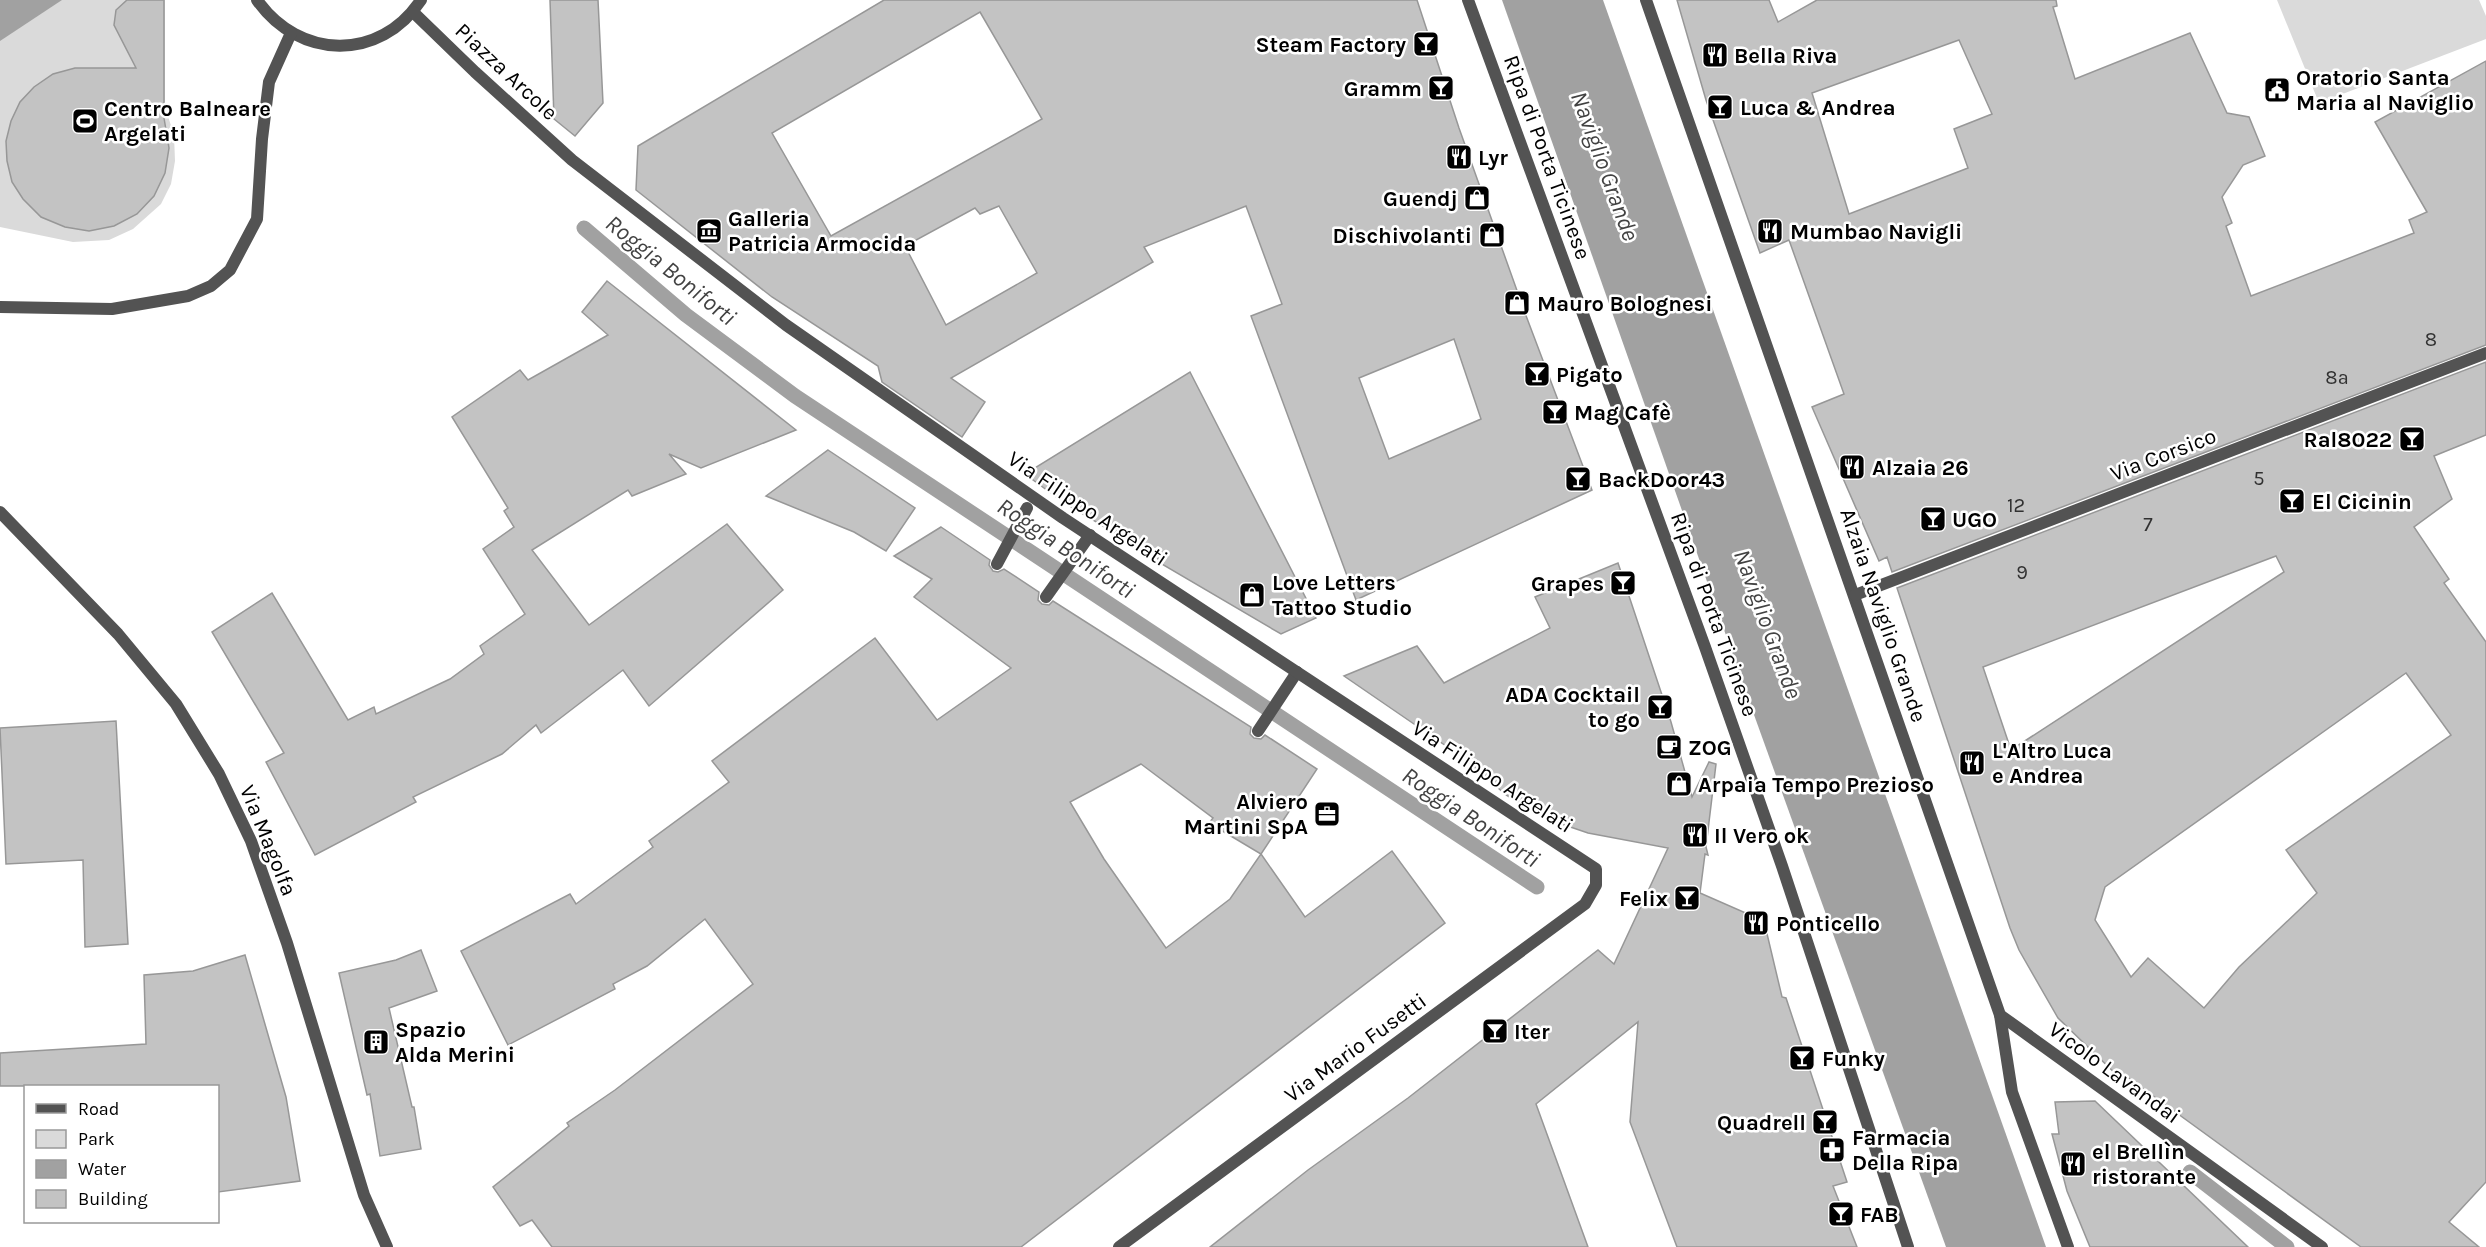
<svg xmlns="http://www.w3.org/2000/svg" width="2486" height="1247" viewBox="0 0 2486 1247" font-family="Karla,sans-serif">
	<rect width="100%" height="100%" fill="#fff"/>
	<!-- green -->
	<g fill="#dadada">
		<polygon points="0,0 165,0 165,107 174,135 175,161 171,184 161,204 133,229 109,240 73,242 0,227"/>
		<polygon points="2277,0 2479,0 2486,16 2486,39 2319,103"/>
	</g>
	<!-- water -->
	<g fill="#a1a1a1">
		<polygon points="0,0 62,0 0,41"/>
		<polygon points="1502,0 1603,0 2046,1247 1946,1247 1753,712"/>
	</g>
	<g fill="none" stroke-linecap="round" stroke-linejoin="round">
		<!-- stream -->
		<g stroke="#a1a1a1" stroke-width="15">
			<polyline points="584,228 686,315 795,396 1537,887"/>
			<polyline points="2190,1172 2287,1247"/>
		</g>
	</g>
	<!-- building -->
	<g fill="#c3c3c3" stroke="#979797" stroke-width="1.5" fill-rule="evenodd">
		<polygon points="127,0 164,0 164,118 169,148 165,173 154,196 137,214 114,226 89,231 65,227 41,217 23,199 12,182 7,161 6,141 11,121 20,102 34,87 53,74 75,68 136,68 114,25 116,10"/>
		<polygon points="550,0 598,0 603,103 575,136 554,119"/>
		<path d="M884 0H1417L1459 128 1525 313 1592 490 1356 600 1251 316 1282 304 1246 206 1144 247 1153 262 951 378 985 402 962 437 882 382 878 366 772 297 636 190 638 146ZM980 12 1042 119 831 236 772 133ZM999 206 1037 273 946 325 905 246 975 208 980 214ZM1454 339 1481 419 1389 459 1359 378Z"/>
		<path d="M1677 0H1769L1778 22 1817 0H2056L2057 6 2053 7 2075 79 2190 33 2227 113 2249 117 2265 156 2243 165 2222 197 2232 223 2226 226 2251 296 2414 233 2409 220 2427 212 2375 122 2486 61V345L1892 572 1887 557 1879 561 1812 407 1844 394 1789 240 1760 253 1706 100ZM1959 40 1992 114 1954 129 1968 168 1849 214 1812 93Z"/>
		<polygon points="607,281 796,430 701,468 669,454 686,474 632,496 628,490 532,550 589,625 727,524 783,590 649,706 623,670 541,733 536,725 502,754 413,797 416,802 315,855 266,762 284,753 212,632 272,593 348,720 374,707 376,714 450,679 484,654 480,646 525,614 483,549 514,527 504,511 508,508 452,417 520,370 528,380 608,335 582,312"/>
		<path d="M2486 362V435L2434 456 2452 499 2414 527 2449 579 2444 583 2486 642V1182L2449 1222 2479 1247H2361L2123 1074 2120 1078 2058 1018 2019 950 2010 928 1897 588ZM2276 556 2284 572 2011 750 1983 667ZM2406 673 2451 735 2286 850 2317 893 2239 967 2204 1008 2148 958 2131 977 2095 920 2105 887Z"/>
		<polygon points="1190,372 1316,618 1281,634 1160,563 1163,562 1063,502 1025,474"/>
		<polygon points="828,450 915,508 886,551 854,532 766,496"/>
		<path d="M941 527 990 560 989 565 993 571 998 572 1004 569 1039 592 1038 600 1042 604 1049 605 1053 601 1251 727 1250 734 1254 738 1261 739 1265 735 1317 769 1261 854 1305 917 1392 851 1445 923 1021 1247H552L532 1220 520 1226 493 1187 569 1126 567 1123 615 1090 753 984 705 919 647 966 613 984 615 989 508 1045 461 951 570 894 576 904 653 847 649 841 729 782 712 761 875 638 937 720 1011 668 914 597 932 579 894 556ZM1141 764 1213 818 1209 823 1261 854 1230 899 1166 948 1104 859 1070 802Z"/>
		<polygon points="1618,563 1671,722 1692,797 1709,762 1716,764 1706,847 1708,855 1705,854 1700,893 1764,921 1782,997 1786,998 1847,1182 1833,1186 1857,1247 1677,1247 1630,1122 1638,1022 1536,1104 1588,1247 1210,1247 1308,1170 1408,1098 1598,950 1614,964 1668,848 1588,833 1544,818 1506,795 1465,759 1344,676 1417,646 1444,683 1550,628 1535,597"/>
		<polygon points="116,721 128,944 85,947 83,860 6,864 0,728"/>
		<polygon points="421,950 437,991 389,1008 412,1107 414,1107 421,1149 380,1156 370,1094 367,1095 339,973 396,960"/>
		<polygon points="245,955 286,1097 300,1181 218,1192 218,1086 0,1086 0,1053 146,1044 144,975 193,971"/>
		<polygon points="2095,1101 2248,1247 2090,1247 2067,1191 2052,1134 2059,1134 2055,1102"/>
	</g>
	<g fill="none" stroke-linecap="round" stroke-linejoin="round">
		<!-- lane -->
		<g stroke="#535353" stroke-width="12">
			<polyline points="1046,597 1090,535"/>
			<polyline points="1258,731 1297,672"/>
		</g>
		<!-- street -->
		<g stroke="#535353" stroke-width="12">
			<path d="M257 0C299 60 380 62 421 0"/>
			<polyline points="1468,0 1705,647 1782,866 1908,1247"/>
			<polyline points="1646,0 2000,1015 2012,1092 2068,1247"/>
			<polyline points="413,12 475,72 572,160 786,325 1063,518 1596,869 1596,885 1585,904 1119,1247"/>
			<polyline points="0,307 112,309 188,296 211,286 230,270 257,219 262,139 269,82 291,33"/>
			<polyline points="0,512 118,634 176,704 219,774 251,841 287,943 364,1195 387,1247"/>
			<polyline points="997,564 1027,508"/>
			<polyline points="1855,595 2486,353"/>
			<polyline points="2000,1015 2322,1247"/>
		</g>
	</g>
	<!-- icons -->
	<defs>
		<symbol id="bar-square" viewBox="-11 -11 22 22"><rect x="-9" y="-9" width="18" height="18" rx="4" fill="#000" stroke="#fff"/><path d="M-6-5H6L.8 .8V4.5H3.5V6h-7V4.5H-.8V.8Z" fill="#fff"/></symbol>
		<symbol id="restaurant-square" viewBox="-11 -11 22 22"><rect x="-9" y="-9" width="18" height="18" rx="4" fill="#000" stroke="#fff"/><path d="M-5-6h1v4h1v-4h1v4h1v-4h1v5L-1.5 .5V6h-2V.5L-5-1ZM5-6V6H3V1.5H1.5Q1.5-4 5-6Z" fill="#fff"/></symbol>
		<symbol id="civic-square" viewBox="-11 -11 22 22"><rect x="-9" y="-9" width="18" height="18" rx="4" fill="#000" stroke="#fff"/><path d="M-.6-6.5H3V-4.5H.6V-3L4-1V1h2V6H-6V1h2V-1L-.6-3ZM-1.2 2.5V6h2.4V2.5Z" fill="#fff"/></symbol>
		<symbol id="stadium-square" viewBox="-11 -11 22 22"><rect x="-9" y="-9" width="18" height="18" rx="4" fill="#000" stroke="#fff"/><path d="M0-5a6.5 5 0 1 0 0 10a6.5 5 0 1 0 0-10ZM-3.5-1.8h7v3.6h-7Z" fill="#fff"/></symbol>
		<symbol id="shop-square" viewBox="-11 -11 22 22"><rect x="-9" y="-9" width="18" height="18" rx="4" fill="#000" stroke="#fff"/><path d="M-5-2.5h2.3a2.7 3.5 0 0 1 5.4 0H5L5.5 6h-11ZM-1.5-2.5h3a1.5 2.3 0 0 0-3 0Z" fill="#fff"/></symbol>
		<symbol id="museum-square" viewBox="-11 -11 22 22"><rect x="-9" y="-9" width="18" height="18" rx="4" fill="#000" stroke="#fff"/><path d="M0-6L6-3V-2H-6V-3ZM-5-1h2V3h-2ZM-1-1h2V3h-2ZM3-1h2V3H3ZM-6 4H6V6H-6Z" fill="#fff"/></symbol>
		<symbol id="cafe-square" viewBox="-11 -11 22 22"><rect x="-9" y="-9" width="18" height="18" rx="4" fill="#000" stroke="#fff"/><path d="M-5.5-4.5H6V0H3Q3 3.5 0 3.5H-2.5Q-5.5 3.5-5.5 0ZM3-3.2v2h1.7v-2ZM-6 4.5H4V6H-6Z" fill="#fff"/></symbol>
		<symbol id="office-square" viewBox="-11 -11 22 22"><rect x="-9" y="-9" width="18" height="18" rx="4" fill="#000" stroke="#fff"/><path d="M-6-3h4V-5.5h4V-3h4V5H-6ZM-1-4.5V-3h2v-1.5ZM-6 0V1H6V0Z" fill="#fff"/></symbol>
		<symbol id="building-square" viewBox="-11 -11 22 22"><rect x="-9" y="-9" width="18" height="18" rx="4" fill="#000" stroke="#fff"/><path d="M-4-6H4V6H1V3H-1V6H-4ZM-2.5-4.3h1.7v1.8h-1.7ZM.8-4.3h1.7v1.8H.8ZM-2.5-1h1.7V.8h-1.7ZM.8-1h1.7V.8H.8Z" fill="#fff"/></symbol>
		<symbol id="pharmacy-square" viewBox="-11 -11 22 22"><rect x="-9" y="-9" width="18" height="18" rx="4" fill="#000" stroke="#fff"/><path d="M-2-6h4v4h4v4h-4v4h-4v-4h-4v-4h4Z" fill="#fff"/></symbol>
	</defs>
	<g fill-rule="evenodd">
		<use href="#bar-square" x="1411" y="29" width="30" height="30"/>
		<use href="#restaurant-square" x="1700" y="40" width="30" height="30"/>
		<use href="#bar-square" x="1426" y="73" width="30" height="30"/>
		<use href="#civic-square" x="2262" y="75" width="30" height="30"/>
		<use href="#bar-square" x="1705" y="92" width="30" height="30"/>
		<use href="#stadium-square" x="70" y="106" width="30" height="30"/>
		<use href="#restaurant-square" x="1444" y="142" width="30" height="30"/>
		<use href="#shop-square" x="1462" y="183" width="30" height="30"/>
		<use href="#museum-square" x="694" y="216" width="30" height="30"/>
		<use href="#restaurant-square" x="1755" y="216" width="30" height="30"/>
		<use href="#shop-square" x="1477" y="220" width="30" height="30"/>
		<use href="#shop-square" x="1502" y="288" width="30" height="30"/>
		<use href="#bar-square" x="1522" y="359" width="30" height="30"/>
		<use href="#bar-square" x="1540" y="397" width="30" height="30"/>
		<use href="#bar-square" x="2397" y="424" width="30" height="30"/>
		<use href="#restaurant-square" x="1837" y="452" width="30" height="30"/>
		<use href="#bar-square" x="1563" y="464" width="30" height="30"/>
		<use href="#bar-square" x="2277" y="486" width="30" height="30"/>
		<use href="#bar-square" x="1918" y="504" width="30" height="30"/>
		<use href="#bar-square" x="1608" y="568" width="30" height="30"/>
		<use href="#shop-square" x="1237" y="580" width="30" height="30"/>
		<use href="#bar-square" x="1645" y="692" width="30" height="30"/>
		<use href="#cafe-square" x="1654" y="732" width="30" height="30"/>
		<use href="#restaurant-square" x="1957" y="748" width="30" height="30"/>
		<use href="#shop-square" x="1664" y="769" width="30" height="30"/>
		<use href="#office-square" x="1312" y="799" width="30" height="30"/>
		<use href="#restaurant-square" x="1680" y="820" width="30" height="30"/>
		<use href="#bar-square" x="1672" y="883" width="30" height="30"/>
		<use href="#restaurant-square" x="1741" y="908" width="30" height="30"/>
		<use href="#bar-square" x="1480" y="1016" width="30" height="30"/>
		<use href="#building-square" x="361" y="1027" width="30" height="30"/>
		<use href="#bar-square" x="1787" y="1043" width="30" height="30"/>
		<use href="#bar-square" x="1810" y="1107" width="30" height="30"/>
		<use href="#pharmacy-square" x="1817" y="1135" width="30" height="30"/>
		<use href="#restaurant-square" x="2058" y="1149" width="30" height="30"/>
		<use href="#bar-square" x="1826" y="1199" width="30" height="30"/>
	</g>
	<g text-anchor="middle" stroke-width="5" stroke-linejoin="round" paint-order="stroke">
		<!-- number labels -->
		<g font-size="20" fill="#313131">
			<text x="2431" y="346">8</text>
			<text x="2337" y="384">8a</text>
			<text x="2259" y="485">5</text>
			<text x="2016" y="512">12</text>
			<text x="2148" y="531">7</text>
			<text x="2022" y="579">9</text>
		</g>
		<!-- poi labels -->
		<g font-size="22" font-weight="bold" fill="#000" stroke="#fff" text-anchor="start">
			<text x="1406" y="52" text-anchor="end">Steam Factory</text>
			<text x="1734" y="63">Bella Riva</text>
			<text x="2296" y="85">Oratorio Santa<tspan x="2296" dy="25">Maria al Naviglio</tspan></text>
			<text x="1422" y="96" text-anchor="end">Gramm</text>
			<text x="1740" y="115">Luca &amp; Andrea</text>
			<text x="104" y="116">Centro Balneare<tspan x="104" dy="25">Argelati</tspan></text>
			<text x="1478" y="165">Lyr</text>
			<text x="1458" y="206" text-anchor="end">Guendj</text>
			<text x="728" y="226">Galleria<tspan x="728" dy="25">Patricia Armocida</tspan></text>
			<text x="1790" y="239">Mumbao Navigli</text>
			<text x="1472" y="243" text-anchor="end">Dischivolanti</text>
			<text x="1537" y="311">Mauro Bolognesi</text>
			<text x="1556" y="382">Pigato</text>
			<text x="1574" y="420">Mag Cafè</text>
			<text x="2392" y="447" text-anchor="end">Ral8022</text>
			<text x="1872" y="475">Alzaia 26</text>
			<text x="1598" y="487">BackDoor43</text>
			<text x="2312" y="509">El Cicinin</text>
			<text x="1952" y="527">UGO</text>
			<text x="1272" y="590">Love Letters<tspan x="1272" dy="25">Tattoo Studio</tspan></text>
			<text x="1604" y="591" text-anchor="end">Grapes</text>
			<text x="1640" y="702" text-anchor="end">ADA Cocktail<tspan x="1640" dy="25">to go</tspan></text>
			<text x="1688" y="755">ZOG</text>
			<text x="1992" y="758">L'Altro Luca<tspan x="1992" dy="25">e Andrea</tspan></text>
			<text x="1698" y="792">Arpaia Tempo Prezioso</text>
			<text x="1308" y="809" text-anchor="end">Alviero<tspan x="1308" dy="25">Martini SpA</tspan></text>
			<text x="1714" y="843">Il Vero ok</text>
			<text x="1668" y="906" text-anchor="end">Felix</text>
			<text x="1776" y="931">Ponticello</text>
			<text x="395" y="1037">Spazio<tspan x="395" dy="25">Alda Merini</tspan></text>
			<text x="1514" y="1039">Iter</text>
			<text x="1822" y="1066">Funky</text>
			<text x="1806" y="1130" text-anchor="end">Quadrell</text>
			<text x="1852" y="1145">Farmacia<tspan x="1852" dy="25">Della Ripa</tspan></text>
			<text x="2092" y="1159">el Brellìn<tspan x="2092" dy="25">ristorante</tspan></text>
			<text x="1860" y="1222">FAB</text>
		</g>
		<!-- street labels -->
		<g font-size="22" fill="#000" stroke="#fff">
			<text transform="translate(507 71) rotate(43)" y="8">Piazza Arcole</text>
			<text transform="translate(1548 157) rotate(70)" y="8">Ripa di Porta Ticinese</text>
			<text transform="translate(2163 454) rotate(-21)" y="8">Via Corsico</text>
			<text transform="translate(1088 508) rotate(34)" y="8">Via Filippo Argelati</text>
			<text transform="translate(1715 614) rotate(70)" y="8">Ripa di Porta Ticinese</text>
			<text transform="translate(1884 615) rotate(71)" y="8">Alzaia Naviglio Grande</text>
			<text transform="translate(1493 776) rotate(33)" y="8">Via Filippo Argelati</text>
			<text transform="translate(269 840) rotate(68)" y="8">Via Magolfa</text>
			<text transform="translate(1355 1047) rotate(-36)" y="8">Via Mario Fusetti</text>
			<text transform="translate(2115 1072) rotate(36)" y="8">Vicolo Lavandai</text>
		</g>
		<!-- water labels -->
		<g font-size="24" font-style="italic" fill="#424242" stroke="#fff">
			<text transform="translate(1605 166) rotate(70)" y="8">Naviglio Grande</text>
			<text transform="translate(671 270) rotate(39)" y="8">Roggia Boniforti</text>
			<text transform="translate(1066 548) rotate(34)" y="8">Roggia Boniforti</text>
			<text transform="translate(1768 624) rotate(70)" y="8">Naviglio Grande</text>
			<text transform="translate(1471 817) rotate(34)" y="8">Roggia Boniforti</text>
		</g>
	</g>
	<!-- legend -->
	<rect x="24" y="1085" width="195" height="138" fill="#ffffff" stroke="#999999" stroke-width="1.5"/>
	<rect x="36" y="1104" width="30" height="9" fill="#535353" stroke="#999999" stroke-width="1.5"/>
	<text x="78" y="1115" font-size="18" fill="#000000">Road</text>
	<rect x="36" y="1130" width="30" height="18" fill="#dadada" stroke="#999999" stroke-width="1.5"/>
	<text x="78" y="1145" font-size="18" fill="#000000">Park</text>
	<rect x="36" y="1160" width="30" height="18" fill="#a1a1a1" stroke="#999999" stroke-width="1.5"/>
	<text x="78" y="1175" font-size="18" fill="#000000">Water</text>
	<rect x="36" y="1190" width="30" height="18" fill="#c3c3c3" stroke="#999999" stroke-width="1.5"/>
	<text x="78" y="1205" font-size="18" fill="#000000">Building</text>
</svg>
